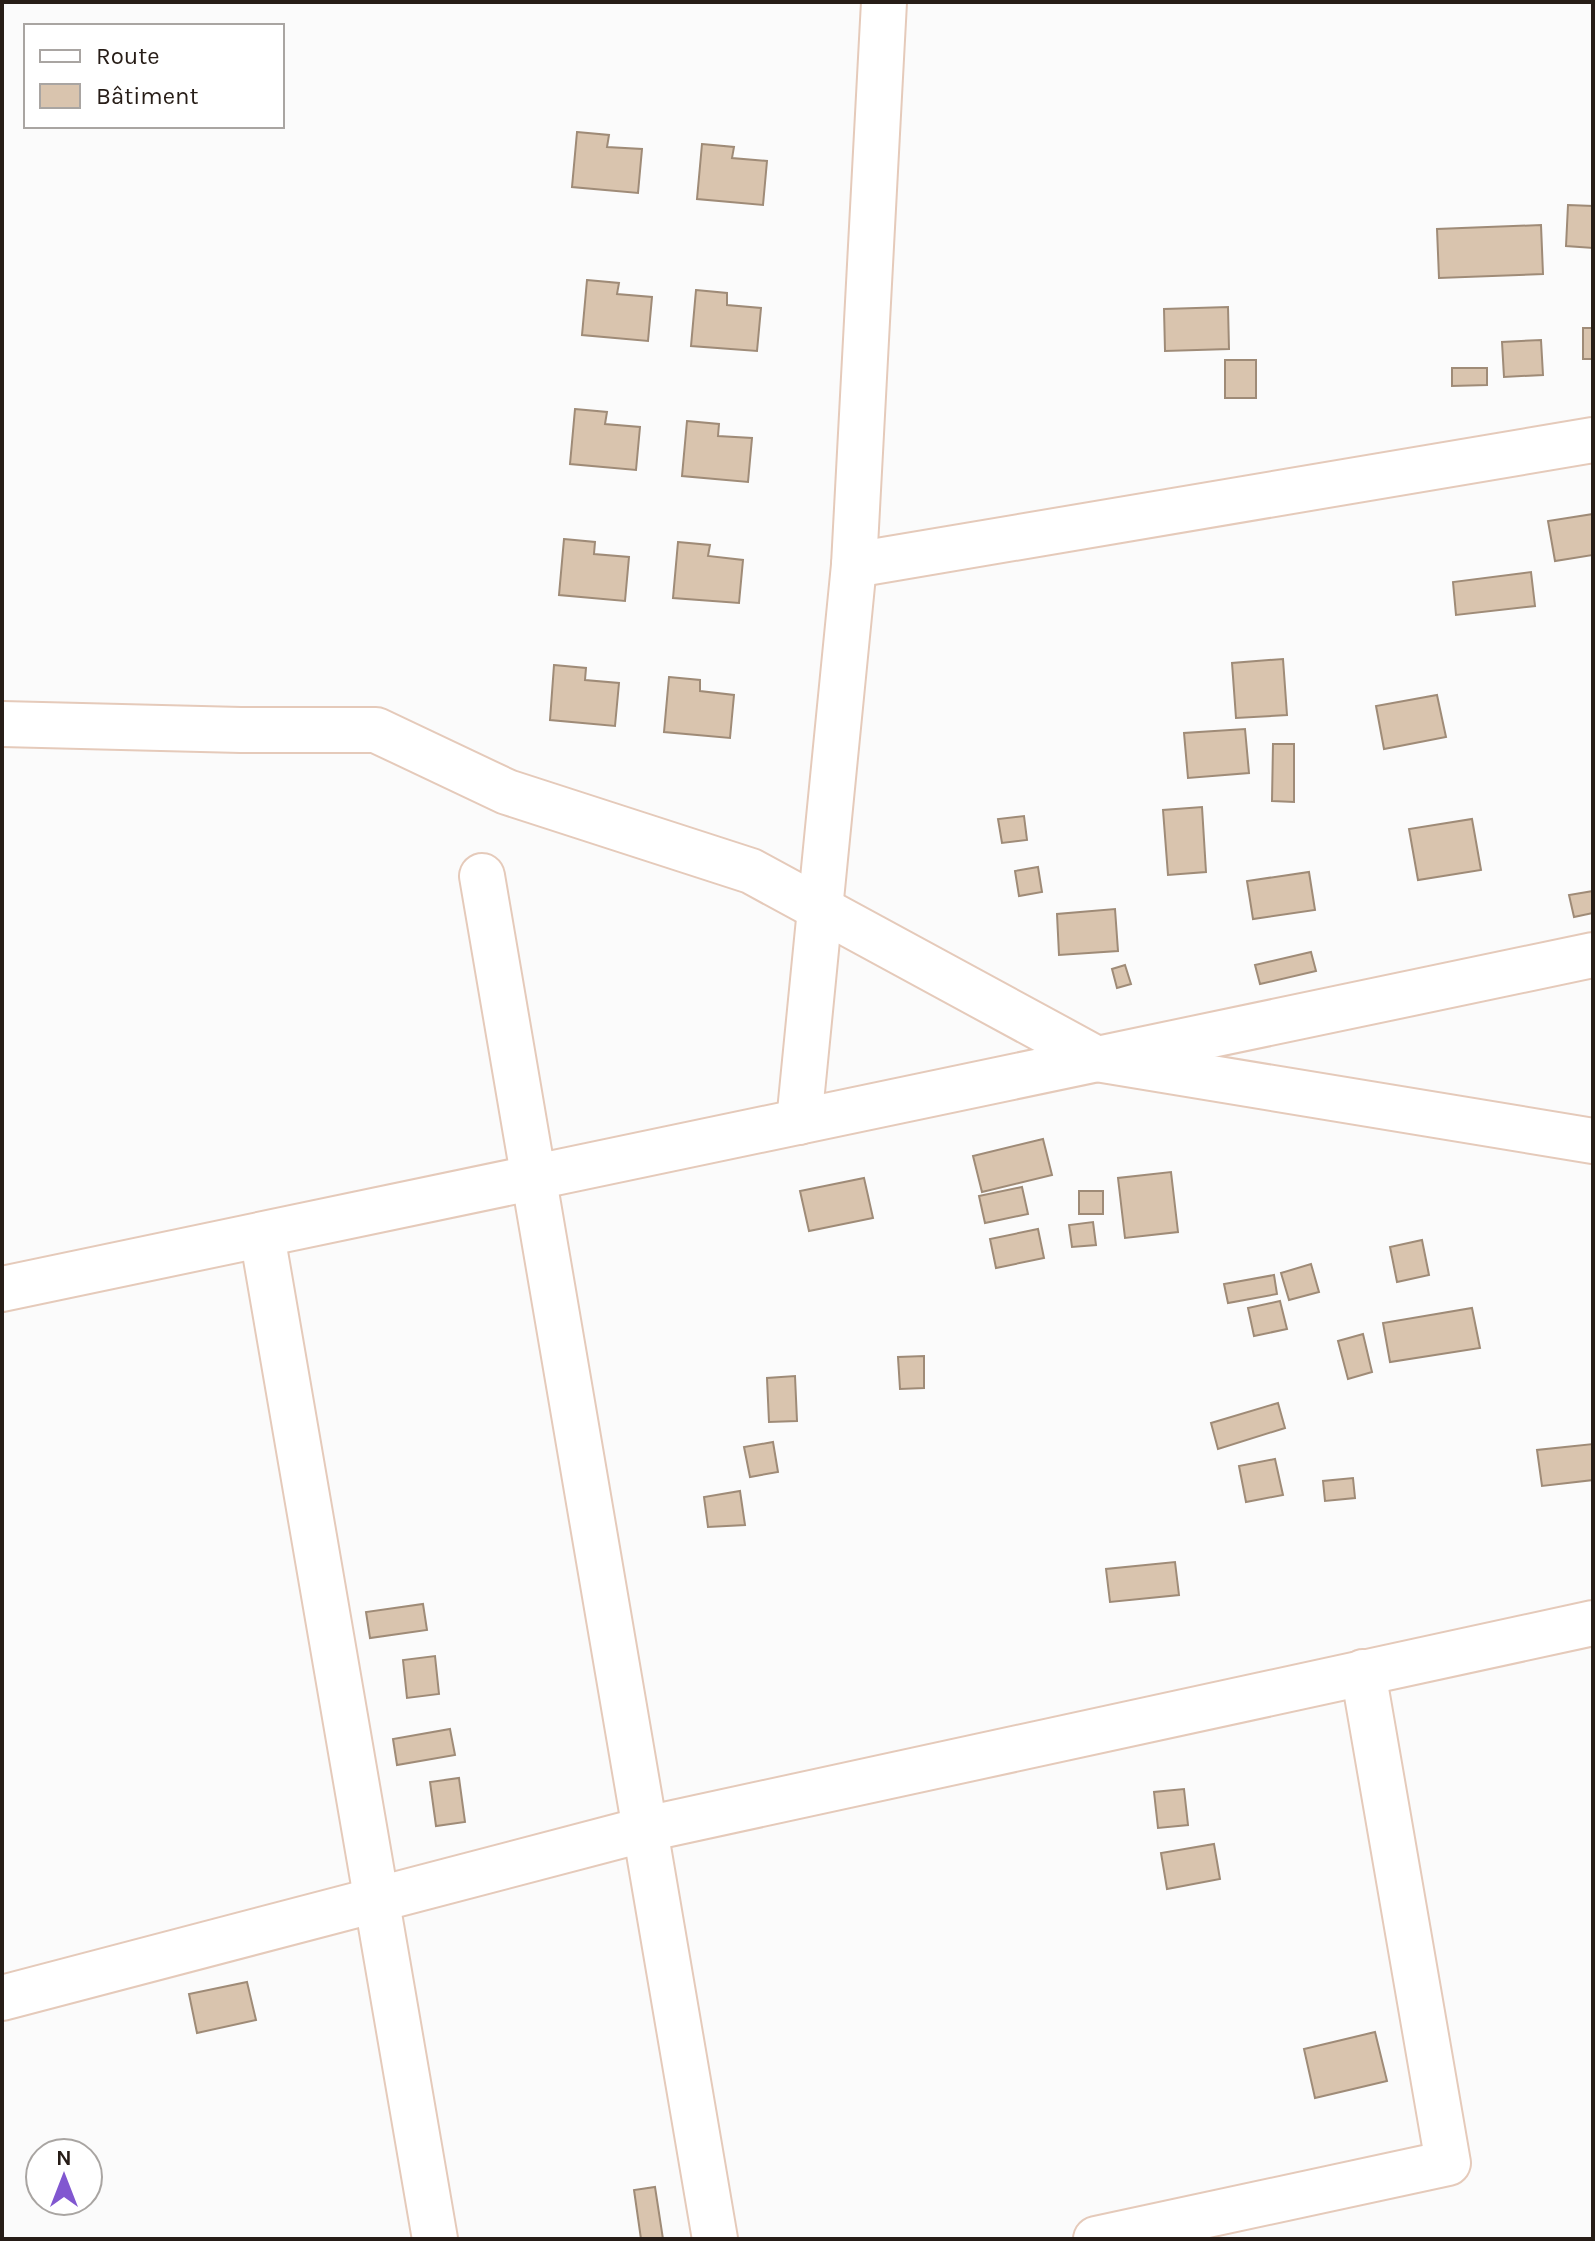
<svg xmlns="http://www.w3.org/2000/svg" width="1595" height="2241" viewBox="0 0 1595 2241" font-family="Karla,sans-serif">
	<rect width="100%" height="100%" fill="#fbfbfb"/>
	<!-- building -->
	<g fill="#d9c4ae" stroke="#9f8b77" stroke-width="2">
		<polygon points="577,132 609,135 607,147 642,149 638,193 572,187"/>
		<polygon points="702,144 734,147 732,158 767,161 763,205 697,199"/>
		<polygon points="1568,205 1593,206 1593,248 1566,246"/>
		<polygon points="1541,225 1543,274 1439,278 1437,229"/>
		<polygon points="587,280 619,283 617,294 652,297 648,341 582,335"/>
		<polygon points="696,290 727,293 727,305 761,308 757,351 691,346"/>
		<polygon points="1228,307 1229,349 1165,351 1164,309"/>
		<rect x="1583" y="328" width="10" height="31"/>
		<polygon points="1541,340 1543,375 1504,377 1502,342"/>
		<rect x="1225" y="360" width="31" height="38"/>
		<polygon points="1452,368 1487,368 1487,385 1452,386"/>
		<polygon points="575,409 607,412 605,424 640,427 636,470 570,464"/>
		<polygon points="687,421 719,424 718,436 752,438 748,482 682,476"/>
		<polygon points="1593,514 1593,555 1555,561 1548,521"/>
		<polygon points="564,539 595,542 594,554 629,557 625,601 559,595"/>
		<polygon points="678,542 710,545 708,556 743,560 739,603 673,598"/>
		<polygon points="1531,572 1535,606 1456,615 1453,582"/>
		<polygon points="1283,659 1287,715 1236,718 1232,663"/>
		<polygon points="554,665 586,668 585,680 619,683 615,726 550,720"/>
		<polygon points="669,677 700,680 700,691 734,695 730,738 664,732"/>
		<polygon points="1437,695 1446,737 1384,749 1376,706"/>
		<polygon points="1245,729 1249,773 1188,778 1184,733"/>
		<polygon points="1273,744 1294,744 1294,802 1272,801"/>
		<polygon points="1202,807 1206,872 1168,875 1163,810"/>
		<polygon points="1024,816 1027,840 1002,843 998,819"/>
		<polygon points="1472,819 1481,870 1418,880 1409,829"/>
		<polygon points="1038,867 1042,892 1019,896 1015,871"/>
		<polygon points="1309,872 1315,910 1253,919 1247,881"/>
		<polygon points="1593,891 1593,913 1574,917 1569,895"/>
		<polygon points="1115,909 1118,951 1059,955 1057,914"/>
		<polygon points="1311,952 1316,971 1260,984 1255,965"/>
		<polygon points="1125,965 1131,984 1117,988 1112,969"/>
		<polygon points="1043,1139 1052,1175 982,1192 973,1156"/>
		<polygon points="1171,1172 1178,1232 1125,1238 1118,1178"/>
		<polygon points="864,1178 873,1218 809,1231 800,1191"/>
		<polygon points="1022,1187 1028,1214 985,1223 979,1196"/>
		<rect x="1079" y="1191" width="24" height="23"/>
		<polygon points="1093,1222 1096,1245 1072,1247 1069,1225"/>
		<polygon points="1038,1229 1044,1258 996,1268 990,1239"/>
		<polygon points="1422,1240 1429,1275 1397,1282 1390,1247"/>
		<polygon points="1311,1264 1319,1292 1289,1300 1281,1273"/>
		<polygon points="1274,1275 1277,1294 1228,1303 1224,1284"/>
		<polygon points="1280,1301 1287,1329 1254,1336 1248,1308"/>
		<polygon points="1472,1308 1480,1348 1390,1362 1383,1323"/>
		<polygon points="1363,1334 1372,1372 1348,1379 1338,1341"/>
		<polygon points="924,1356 924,1388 900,1389 898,1357"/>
		<polygon points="795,1376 797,1421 769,1422 767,1378"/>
		<polygon points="1278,1403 1285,1428 1218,1449 1211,1423"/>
		<polygon points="773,1442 778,1472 750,1477 744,1447"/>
		<polygon points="1593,1444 1593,1480 1542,1486 1537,1450"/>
		<polygon points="1275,1459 1283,1495 1246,1502 1239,1466"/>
		<polygon points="1353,1478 1355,1498 1325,1501 1323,1481"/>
		<polygon points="740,1491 745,1525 708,1527 704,1497"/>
		<polygon points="1175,1562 1179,1595 1110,1602 1106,1569"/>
		<polygon points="423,1604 427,1630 370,1638 366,1612"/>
		<polygon points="435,1656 439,1694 407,1698 403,1660"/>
		<polygon points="450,1729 455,1755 397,1765 393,1739"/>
		<polygon points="459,1778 465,1822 436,1826 430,1782"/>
		<polygon points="1184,1789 1188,1825 1158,1828 1154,1792"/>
		<polygon points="1214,1844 1220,1879 1167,1889 1161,1853"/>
		<polygon points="247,1982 256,2020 197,2033 189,1994"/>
		<polygon points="1375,2032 1387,2081 1315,2098 1304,2049"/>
		<polygon points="655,2187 663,2239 641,2239 634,2190"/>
	</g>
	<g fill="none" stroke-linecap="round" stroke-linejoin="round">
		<defs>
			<g id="street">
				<polyline points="854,565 1593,440"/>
				<polyline points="2,724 241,730 376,730 507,792 751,871 1097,1059 1593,1141"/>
				<polyline points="482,876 715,2239"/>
				<polyline points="799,1122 854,565 884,2"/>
				<polyline points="262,1235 435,2239"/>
				<polyline points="2,1289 1593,955"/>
				<polyline points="2,1998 646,1829 1593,1623"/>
				<polyline points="1096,2239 1448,2163 1363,1672"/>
			</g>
		</defs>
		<!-- street casing -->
		<use href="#street" stroke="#e5caba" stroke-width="48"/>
		<!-- street -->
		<use href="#street" stroke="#fff" stroke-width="44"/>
	</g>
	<!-- border -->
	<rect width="1595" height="2241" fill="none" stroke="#271d17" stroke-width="8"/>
	<!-- legend -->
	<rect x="24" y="24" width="260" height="104" fill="#ffffff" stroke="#a9a5a2" stroke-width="2"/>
	<rect x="40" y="50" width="40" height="12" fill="#ffffff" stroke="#a9a5a2" stroke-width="2"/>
	<text x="96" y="64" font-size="24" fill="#271d17">Route</text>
	<rect x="40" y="84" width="40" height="24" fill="#d9c4ae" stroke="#a9a5a2" stroke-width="2"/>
	<text x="96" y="104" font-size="24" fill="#271d17">Bâtiment</text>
	<!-- north arrow -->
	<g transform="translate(64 2177)"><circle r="38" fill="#ffffff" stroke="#a9a5a2" stroke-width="2"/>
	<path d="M0-6L14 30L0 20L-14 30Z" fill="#8157d0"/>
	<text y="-12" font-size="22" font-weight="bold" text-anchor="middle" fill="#271d17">N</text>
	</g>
</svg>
